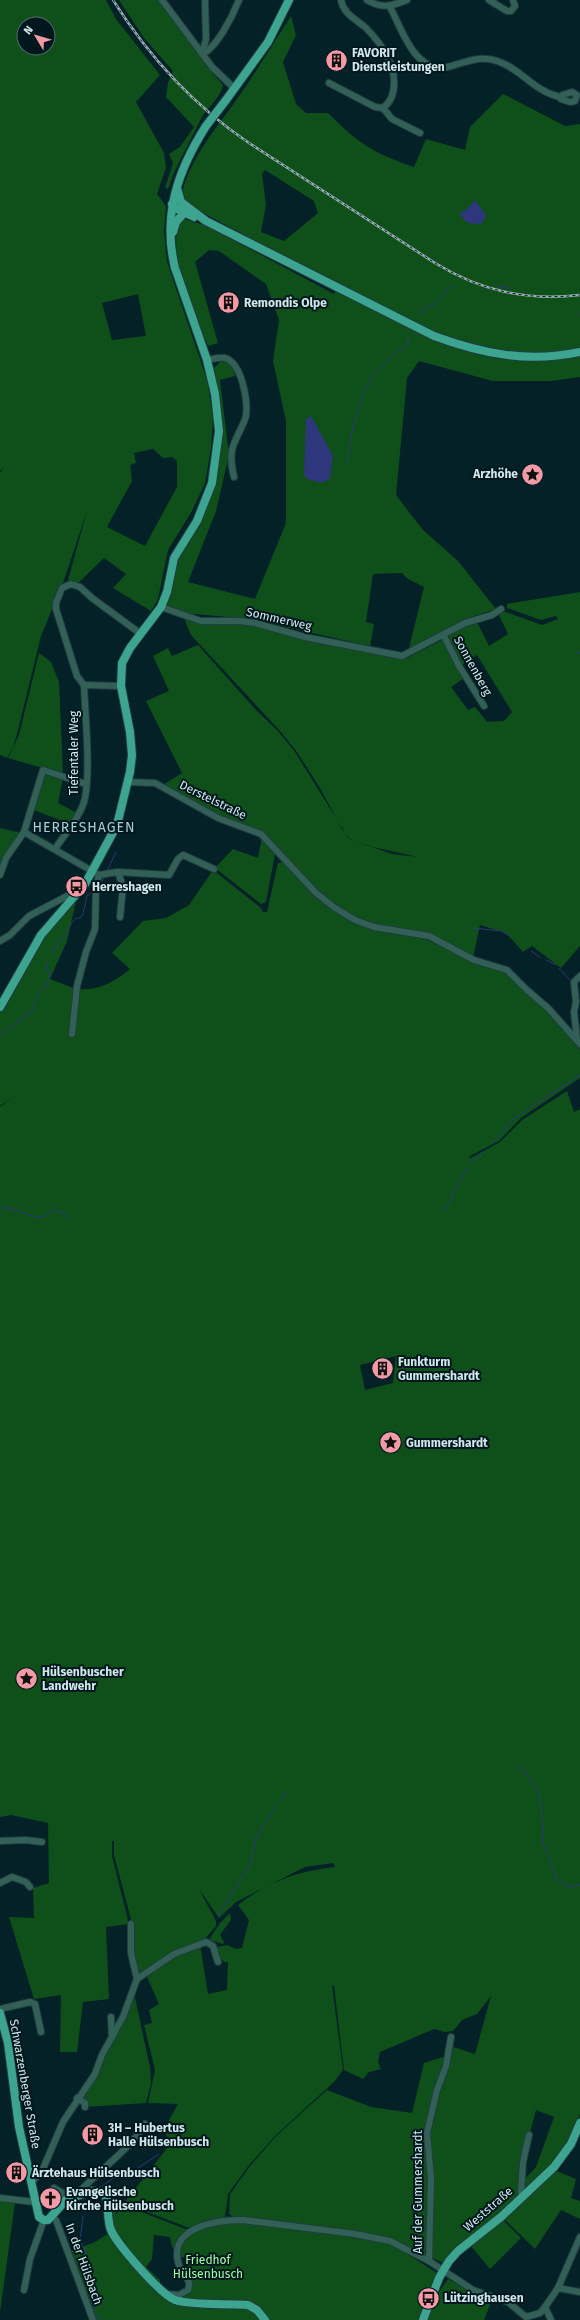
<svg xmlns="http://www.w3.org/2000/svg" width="580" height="2320" viewBox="0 0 580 2320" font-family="'Fira Sans',sans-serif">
	<rect width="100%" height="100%" fill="#032126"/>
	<!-- green -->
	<g fill="#0f501a" fill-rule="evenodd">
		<path d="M0 0H106L116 19 160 75 136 102 164 153 166 168 157 194 166 206 164 231 167 262 207 380 213 416 211 448 205 483 192 511 168 550 158 599 151 611 113 588 126 574 104 558 76 585 68 580 87 511 64 580 41 636 17 734 13 747 7 758 0 755V473L4 467 0 471ZM24 24H48V48H24ZM138 294 146 336 112 340 102 303ZM153 449 163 458 172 457 177 461V487L145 546 107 527 132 481 130 465 136 463 134 453Z"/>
		<path d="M119 0H160L207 67 223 85C220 100 206 107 200 121 189 144 176 165 168 189L165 188 173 163 169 154 180 147 194 127 166 97 168 83 173 71 144 38Z"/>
		<path d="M291 16 296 35 283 62 296 104 306 113H328C359 144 373 153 414 167L426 139 465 150 470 127 503 94 565 126 580 124V377L551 381H493L419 361 407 378 396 495 423 530 458 561 496 609 462 620 408 652 424 587 408 579 402 573 373 574 366 622 374 624 370 646 251 619 183 613 165 606 178 557 215 482 221 449V428L214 368 220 362H226L233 366 235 376 220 380 229 455 216 511 188 582 255 599 286 523V421L273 361 279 320 266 284 219 251 209 250 195 262 218 343 208 346C198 319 160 242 184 219L205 225 334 294 337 284 194 208 181 197C189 159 215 130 237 99 256 72 273 44 291 16ZM265 170 314 201 318 213 284 241 261 232 266 205 262 174Z"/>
		<polygon points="580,592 580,946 561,968 532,946 523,952 506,933 480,925 473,957 429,935 370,924 354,918 336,907 317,892 263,833 214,813 163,785 182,773 146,701 169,691 153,656 168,648 172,656 198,645 257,711 278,731 295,752 349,839 392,854 418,857 368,846 350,839 342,829 320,788 297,752 280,731 191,635 184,618 246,623 357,647 386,656 407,658 444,639 464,678 451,687 468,710 475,707 487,722 504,721 512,712 477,655 461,666 447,636 467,625 477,622 489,646 508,634 498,613 503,611 542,625 558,619 556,616 541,620 507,608 507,604"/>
		<polygon points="39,653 51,662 59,682 63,774 8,758 19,735"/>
		<polygon points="45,773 63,778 58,803 77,813 70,824 34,810"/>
		<polygon points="0,828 22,833 0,867"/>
		<polygon points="262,837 275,854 266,902 261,904 215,868 233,849 258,858"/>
		<path d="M283 862 332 910 356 924 375 929 415 934 469 960 501 969 547 1009 575 1039 580 1050V1078L521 1118 499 1141 470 1156 469 1159 500 1142 522 1120 567 1091 574 1112 580 1109V2114C569 2150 549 2167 522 2192L523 2181 536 2167 554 2117 536 2110 521 2166 518 2196 498 2217 462 2244 443 2263 432 2258V2179L428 2132 438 2089 448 2069 450 2046 475 2054 491 1996 477 2014 462 2020 453 2031 445 2032 434 2029 380 2052 378 2062 381 2069 369 2072 363 2079 344 2070 334 1986 332 1985 343 2070 334 2082 276 2135 249 2165 228 2194 225 2217 189 2228 124 2203 172 2142 163 2131 178 2104 148 2103 155 2070 144 2025 152 2023 149 2010 159 2004 147 1977 179 1953 200 1944 208 1994 227 1990 228 1962H224L220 1957 216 1947 227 1945 236 1949 242 1948 249 1920 238 1905C268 1882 297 1871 335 1867L333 1863 305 1867 236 1902 219 1918 199 1889 216 1921V1926L204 1940 178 1950 145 1974 137 1975 132 1952V1923L114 1855V1841H112V1856L129 1924 106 1927 109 1999 83 2002 77 2052H60L61 1995 34 1999 9 1917 34 1918 33 1888 49 1883 48 1823 11 1815 0 1817V1107L14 1096 0 1106V1009L13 990 43 938 76 901 67 941 50 979 76 989 72 1035 77 989C99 991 114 982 130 969L112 953 143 921 166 918 189 905 213 870 261 908 263 912H267L278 863ZM396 1356 393 1383 365 1390 360 1365Z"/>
		<polygon points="230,1913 231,1920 220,1935 224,1942 223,1944 209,1940 220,1923"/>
		<polygon points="134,1993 150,2067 151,2083 146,2103 85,2107 79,2097 96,2075"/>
		<polygon points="449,2055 426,2132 430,2179 429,2224 425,2255 391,2240 256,2219 234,2217 229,2214 230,2194 250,2166 276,2136 327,2090 371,2107 412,2113 424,2063"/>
		<polygon points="554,2170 576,2179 571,2198 580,2201 580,2219 561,2210 535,2249 503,2218"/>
		<polygon points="111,2199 120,2203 114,2218 121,2204 188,2230 181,2237 176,2249 172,2247 170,2237 154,2235 152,2259 146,2267 160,2280 160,2283 151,2276 116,2234 108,2213"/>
		<polygon points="0,2201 15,2203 0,2312"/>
		<polygon points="502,2219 521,2238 490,2269 470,2245"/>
		<path d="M229 2221 259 2223 389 2242 437 2273 421 2320H94L69 2252 95 2242 109 2233 164 2295 188 2300 182 2298 192 2286V2280L183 2270 187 2269V2257H180C183 2227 204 2228 229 2221Z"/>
		<polygon points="448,2279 472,2293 492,2300 484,2320 426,2320 434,2299"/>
	</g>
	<!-- water -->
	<g fill="#2e367c">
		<polygon points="475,200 486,216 481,224 468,223 459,214 466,210"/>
		<polygon points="311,416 333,456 330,478 322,483 308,479 304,475 306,419"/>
	</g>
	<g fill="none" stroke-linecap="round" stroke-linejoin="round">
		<!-- stream -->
		<g stroke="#2e367c" stroke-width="1">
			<polyline points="496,288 503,286 509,289"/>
			<polyline points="579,314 580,313"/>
			<path d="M418 316C422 308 427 309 434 304 442 299 444 291 452 286"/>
			<path d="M347 462C352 431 357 398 376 373 384 362 397 352 408 343V336"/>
			<polyline points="575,654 580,652"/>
			<polyline points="107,871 116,852"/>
			<polyline points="99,886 105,877"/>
			<polyline points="473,928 501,931 510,936"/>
			<polyline points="531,951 541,958"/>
			<path d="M52 952C56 944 64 939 67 933 69 927 71 923 76 918H80L83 914 87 896 94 890"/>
			<polyline points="546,960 556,965"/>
			<polyline points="559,968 570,980"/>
			<polyline points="579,993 580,995"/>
			<polyline points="0,1036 33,1010 38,993 47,985 50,972 46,968 48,962"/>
			<polyline points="493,1142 514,1118 580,1075"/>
			<polyline points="471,1164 484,1151"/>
			<path d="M0 1205C6 1209 9 1209 15 1210 33 1214 38 1225 53 1209L67 1215 70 1219"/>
			<polyline points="443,1213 467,1168"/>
			<polyline points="517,1767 527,1775 539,1794 543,1827 542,1841 557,1879 569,1888 580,1885"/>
			<polyline points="280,1801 287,1791"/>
			<polyline points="219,1914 250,1865 256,1838 276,1806"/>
			<polyline points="102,2186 115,2177 135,2170 159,2154"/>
			<polyline points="83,2216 80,2241 85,2250 87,2264 96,2291 92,2301 94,2313 101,2319"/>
		</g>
		<defs>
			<g id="minor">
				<polyline points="162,0 212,67 234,88"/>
				<path d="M367 0C381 9 392 6 407 0"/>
				<polyline points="489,0 507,11 511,11 515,6 513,0"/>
				<path d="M390 7C401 27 412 66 440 68 447 68 455 65 461 63 473 60 485 56 497 61 522 69 533 91 560 97"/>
				<path d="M202 54C217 48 233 15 239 0"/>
				<polyline points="202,54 206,39 205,0"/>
				<path d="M329 83 375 107 383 108C391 102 394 94 394 84 395 62 380 42 365 27 355 19 343 13 341 0"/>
				<polygon points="572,92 577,95 575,101 570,102 561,99 562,95"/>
				<polyline points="383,108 392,119 420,133"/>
				<path d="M207 360C213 359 220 357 225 358 242 363 248 401 246 416 243 427 235 438 232 450 230 459 232 468 234 477"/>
				<polyline points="161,607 201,621 239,621 255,623 305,637 402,656 465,623 492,615 501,609"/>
				<polyline points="444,636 459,666 484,706"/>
				<polyline points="84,685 77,676 56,609 56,603 62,588 71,584 80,587 92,598 141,634"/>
				<polyline points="128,782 155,783 218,818 261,834 316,893 335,908 355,920 374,927 429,936 474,960 507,970 527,990 548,1008 580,1044"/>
				<polyline points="24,832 99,875 118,872 169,875 178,859 183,855 214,869"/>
				<path d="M55 849C64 835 77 821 83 805 92 781 85 713 84 685L121 686"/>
				<polyline points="118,872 123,887 120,917"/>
				<polyline points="0,875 6,858 24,832 43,770 86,784"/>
				<polyline points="0,941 10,935 29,916 69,895 76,896"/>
				<polyline points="72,1034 77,986 86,952 95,929 96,888 99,875"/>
				<polyline points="577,1039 574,1012 576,1002 574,982 580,976"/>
				<polyline points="0,1841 26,1840 42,1842"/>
				<polyline points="0,1883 12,1877 26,1882 30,1887"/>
				<polyline points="137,1979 174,1954 206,1942 213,1946 218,1962"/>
				<polyline points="0,2009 30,2002 35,2004 41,2032"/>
				<polyline points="111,2017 112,2037"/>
				<polyline points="77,2098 85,2103 85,2107"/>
				<polyline points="31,2183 42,2171 63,2122 95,2074 102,2055 123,2017 137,1979 131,1953 131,1924"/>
				<polyline points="54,2188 63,2193 66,2200"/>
				<path d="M81 2194V2190C102 2168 129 2150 145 2124"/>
				<polyline points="522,2195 521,2192 523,2162 529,2135"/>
				<polyline points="0,2198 34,2202"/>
				<polyline points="53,2217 56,2220 93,2320"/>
				<polyline points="429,2261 431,2179 427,2133 437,2090 446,2066 451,2037"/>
				<polyline points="558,2288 580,2292"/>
				<polyline points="24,2290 30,2259 44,2220"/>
				<path d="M166 2294 179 2295 188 2290C192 2279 184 2277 180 2268 164 2228 215 2220 243 2220L355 2234 390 2241 429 2261 473 2290 508 2302 526 2317 540 2313 545 2307"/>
				<polyline points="551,2320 545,2307 558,2288 580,2237"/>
			</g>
			<g id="major">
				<polyline points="226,100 268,42 289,0"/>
				<path d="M177 188 181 202 206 221 434 336C483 354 528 363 580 352"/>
				<polyline points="172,204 177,209 194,217"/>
				<polyline points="173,232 176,222 184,213"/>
				<path d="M0 1007 41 935 85 884 117 825 130 772 132 755 130 732 121 686 122 663 130 648 161 607 167 592 174 558 197 521 212 483 219 431 215 394 207 360 175 268C162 215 178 170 206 126"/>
				<path d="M0 2013 8 2043 19 2127 39 2217 44 2220H48L66 2200 91 2191 103 2192C110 2198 106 2219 111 2230 117 2244 160 2294 175 2300 193 2306 227 2303 248 2305L257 2310 265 2320"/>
				<polyline points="423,2320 439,2278 449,2261 458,2251 501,2217 554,2167 571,2144 580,2123"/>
			</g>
		</defs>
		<!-- minor casing -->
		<use href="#minor" stroke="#203d41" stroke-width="8"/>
		<!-- major casing -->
		<use href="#major" stroke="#203d41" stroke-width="10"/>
		<!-- minor -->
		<use href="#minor" stroke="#336056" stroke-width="6"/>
		<!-- major -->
		<use href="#major" stroke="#3da490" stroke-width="8"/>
		<defs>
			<path id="rail" d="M113 0C149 57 193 105 249 143L435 263C481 291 526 301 580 295"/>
		</defs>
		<!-- rail casing -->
		<use href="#rail" stroke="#96aeb1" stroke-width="2.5"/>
		<!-- rail -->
		<use href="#rail" stroke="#00181d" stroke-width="1" stroke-dasharray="3" stroke-linecap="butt"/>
		<defs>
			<polyline id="major-bridge" points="206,126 226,100"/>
		</defs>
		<!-- major-bridge casing -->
		<use href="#major-bridge" stroke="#203d41" stroke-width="10" stroke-linecap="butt"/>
		<!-- major-bridge -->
		<use href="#major-bridge" stroke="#3da490" stroke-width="8"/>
	</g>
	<!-- icons -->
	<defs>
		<symbol id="building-disc" viewBox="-11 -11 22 22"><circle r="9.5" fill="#f39aa7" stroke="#00181d"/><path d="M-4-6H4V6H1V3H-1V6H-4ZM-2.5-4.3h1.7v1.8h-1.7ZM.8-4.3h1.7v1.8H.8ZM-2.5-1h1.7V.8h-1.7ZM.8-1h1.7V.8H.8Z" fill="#111"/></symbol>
		<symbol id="sight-disc" viewBox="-11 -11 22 22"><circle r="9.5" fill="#f39aa7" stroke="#00181d"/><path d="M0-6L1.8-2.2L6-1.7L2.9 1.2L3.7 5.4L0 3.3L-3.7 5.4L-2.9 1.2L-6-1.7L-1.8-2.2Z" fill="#111"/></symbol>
		<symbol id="bus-disc" viewBox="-11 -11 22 22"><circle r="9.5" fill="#f39aa7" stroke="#00181d"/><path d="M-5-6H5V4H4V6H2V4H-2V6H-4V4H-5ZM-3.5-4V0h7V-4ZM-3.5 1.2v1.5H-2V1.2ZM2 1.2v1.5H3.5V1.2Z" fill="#111"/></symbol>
		<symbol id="church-disc" viewBox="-11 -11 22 22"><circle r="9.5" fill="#f39aa7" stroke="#00181d"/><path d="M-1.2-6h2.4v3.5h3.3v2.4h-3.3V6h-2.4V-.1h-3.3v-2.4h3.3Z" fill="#111"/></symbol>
	</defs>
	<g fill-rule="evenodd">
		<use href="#building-disc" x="324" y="48" width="25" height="25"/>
		<use href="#building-disc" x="216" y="290" width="25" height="25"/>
		<use href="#sight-disc" x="520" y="462" width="25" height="25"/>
		<use href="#bus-disc" x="64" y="874" width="25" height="25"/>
		<use href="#building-disc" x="370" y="1356" width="25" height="25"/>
		<use href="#sight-disc" x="378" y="1430" width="25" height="25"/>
		<use href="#sight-disc" x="14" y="1666" width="25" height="25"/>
		<use href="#building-disc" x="80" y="2122" width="25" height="25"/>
		<use href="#building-disc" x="4" y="2160" width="25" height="25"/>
		<use href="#church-disc" x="38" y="2186" width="25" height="25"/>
		<use href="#bus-disc" x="416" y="2286" width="25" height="25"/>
	</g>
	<g text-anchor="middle" stroke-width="4" stroke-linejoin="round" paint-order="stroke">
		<!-- poi labels -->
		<g font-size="12" font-weight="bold" fill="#d1e7ea" stroke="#00181d" text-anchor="start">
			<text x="352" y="57">FAVORIT<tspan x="352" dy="14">Dienstleistungen</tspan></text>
			<text x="244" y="307">Remondis Olpe</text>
			<text x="518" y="478" text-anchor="end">Arzhöhe</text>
			<text x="92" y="891">Herreshagen</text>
			<text x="398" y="1366">Funkturm<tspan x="398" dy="14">Gummershardt</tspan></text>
			<text x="406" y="1447">Gummershardt</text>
			<text x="42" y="1676">Hülsenbuscher<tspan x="42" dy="14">Landwehr</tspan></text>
			<text x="108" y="2132">3H – Hubertus<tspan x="108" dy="14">Halle Hülsenbusch</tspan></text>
			<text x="32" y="2177">Ärztehaus Hülsenbusch</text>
			<text x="66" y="2196">Evangelische<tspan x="66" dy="14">Kirche Hülsenbusch</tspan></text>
			<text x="444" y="2302">Lützinghausen</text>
		</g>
		<!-- street labels -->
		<g font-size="12" fill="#d1e7ea" stroke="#00181d">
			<text transform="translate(279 619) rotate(13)" y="4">Sommerweg</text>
			<text transform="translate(473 666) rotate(61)" y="4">Sonnenberg</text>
			<text transform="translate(74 753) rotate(-90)" y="4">Tiefentaler Weg</text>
			<text transform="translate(213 800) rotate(26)" y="4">Derstelstraße</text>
			<text transform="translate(25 2084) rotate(80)" y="4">Schwarzenberger Straße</text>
			<text transform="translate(418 2192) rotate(-90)" y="4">Auf der Gummershardt</text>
			<text transform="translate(488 2209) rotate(-41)" y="4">Weststraße</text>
			<text transform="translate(84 2264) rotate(70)" y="4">In der Hülsbach</text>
		</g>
		<!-- park labels -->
		<g font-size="12" fill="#9ffca4" stroke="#00181d">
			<text x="208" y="2264">Friedhof<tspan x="208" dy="14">Hülsenbusch</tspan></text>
		</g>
		<!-- quarter labels -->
		<g font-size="14" letter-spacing="1" fill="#a4ced6" stroke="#00181d">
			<text x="84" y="832">HERRESHAGEN</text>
		</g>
	</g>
	<!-- north arrow -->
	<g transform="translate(36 36) rotate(308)"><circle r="19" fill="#00181d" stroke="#546b6f"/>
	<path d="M0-3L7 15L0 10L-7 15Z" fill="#f39aa7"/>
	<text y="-6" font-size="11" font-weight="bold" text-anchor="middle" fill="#d1e7ea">N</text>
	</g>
</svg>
